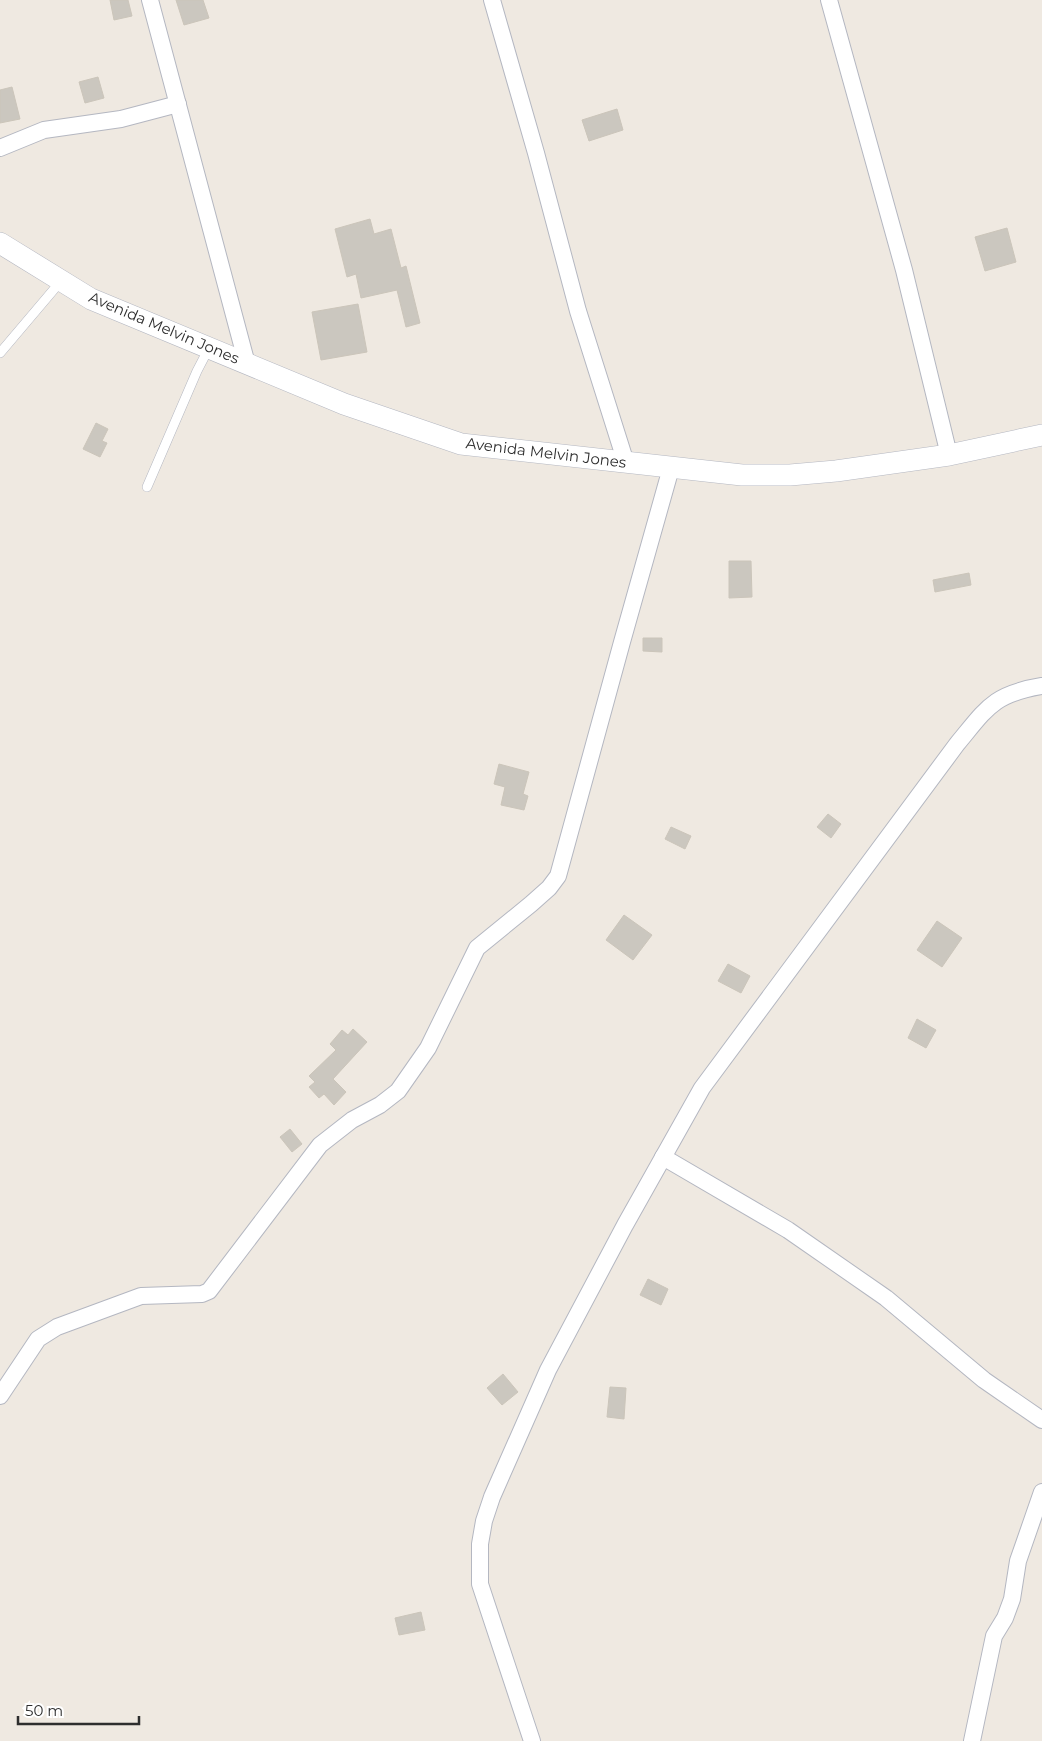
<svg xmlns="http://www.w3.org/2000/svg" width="1042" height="1741" viewBox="0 0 1042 1741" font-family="Montserrat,sans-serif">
	<rect width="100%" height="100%" fill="#efe9e1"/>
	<!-- building -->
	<g fill="#cbc7bf" stroke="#cbc5ba">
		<polygon points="110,0 128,0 132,16 114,20"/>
		<polygon points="176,0 203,0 209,18 184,25"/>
		<polygon points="98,77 104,98 85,103 79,82"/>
		<polygon points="12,87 20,119 0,123 0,90"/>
		<polygon points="617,109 623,130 589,141 582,120"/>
		<polygon points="370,219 374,234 391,229 401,268 406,266 420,323 406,327 397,290 361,298 356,274 347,277 335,229"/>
		<polygon points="1007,228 1016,262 985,271 975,237"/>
		<polygon points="358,304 367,352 321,360 312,312"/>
		<polygon points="96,423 108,429 102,441 107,443 100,457 83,449"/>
		<polygon points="729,561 751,561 752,597 729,598"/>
		<polygon points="969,573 971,585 935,592 933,580"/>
		<polygon points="643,638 662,638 662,652 643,651"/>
		<polygon points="499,764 529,772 523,794 528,796 524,810 501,805 505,787 494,784"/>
		<polygon points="828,814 841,824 831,838 817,827"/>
		<polygon points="671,827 691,836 685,849 665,839"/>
		<polygon points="624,915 652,935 633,960 606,940"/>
		<polygon points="937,921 962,938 942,967 917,950"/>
		<polygon points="728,964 750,976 741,993 718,981"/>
		<polygon points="917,1019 936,1030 926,1048 908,1038"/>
		<polygon points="353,1029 367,1042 333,1079 346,1092 334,1105 324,1094 319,1098 309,1087 315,1082 309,1076 336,1050 330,1044 342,1030 348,1035"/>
		<polygon points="290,1129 302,1144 292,1152 280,1137"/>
		<polygon points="648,1279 668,1289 661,1305 640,1295"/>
		<polygon points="503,1374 518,1392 502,1405 487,1388"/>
		<polygon points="610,1387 626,1388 624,1419 607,1417"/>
		<polygon points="421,1612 425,1630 399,1635 395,1618"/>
	</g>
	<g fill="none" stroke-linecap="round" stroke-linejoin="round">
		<defs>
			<g id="service">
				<polyline points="0,353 61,281"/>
				<polyline points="147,487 197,371 209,348"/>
			</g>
			<g id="minor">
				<polyline points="150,0 247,364"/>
				<polyline points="492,0 536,153 578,311 626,463"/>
				<polyline points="829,0 904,270 949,455"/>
				<polyline points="0,148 44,130 121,119 178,104"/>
				<polyline points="663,1157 788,1230 886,1298 984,1380 1042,1420"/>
				<polyline points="0,1396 38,1339 57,1327 141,1296 202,1294 209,1291 320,1145 352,1120 380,1105 398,1091 428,1048 477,948 531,904 549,888 558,876 622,642 671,468"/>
				<path d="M532 1741 480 1584V1544L484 1521 492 1497 548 1370 625 1225 702 1088 957 744C987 708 993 694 1042 686"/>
				<polyline points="972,1741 994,1636 1005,1618 1012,1599 1018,1561 1042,1492"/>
			</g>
			<polyline id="tertiary" points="0,243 91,299 344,404 461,444 742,475 790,475 836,471 949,455 1042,435"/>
		</defs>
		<!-- service casing -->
		<use href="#service" stroke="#b4b7c1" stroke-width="10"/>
		<!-- minor casing -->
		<use href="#minor" stroke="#b4b7c1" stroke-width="18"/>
		<!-- tertiary casing -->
		<use href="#tertiary" stroke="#b4b7c1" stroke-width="22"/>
		<!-- service -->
		<use href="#service" stroke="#fff" stroke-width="9"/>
		<!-- minor -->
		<use href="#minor" stroke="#fff" stroke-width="16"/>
		<!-- tertiary -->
		<use href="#tertiary" stroke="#fff" stroke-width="21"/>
	</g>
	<g text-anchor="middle" stroke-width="5" stroke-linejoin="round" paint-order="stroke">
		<!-- street labels -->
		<g font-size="15" fill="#2e2e2e" stroke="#fff">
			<text transform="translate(164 328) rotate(23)" y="5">Avenida Melvin Jones</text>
			<text transform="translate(546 453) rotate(7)" y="5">Avenida Melvin Jones</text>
		</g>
	</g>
	<!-- scale -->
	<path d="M18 1716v8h121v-8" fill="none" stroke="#2e2e2e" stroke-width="2.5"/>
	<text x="25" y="1716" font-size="15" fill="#2e2e2e" stroke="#ffffff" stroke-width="4" paint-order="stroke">50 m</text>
</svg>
